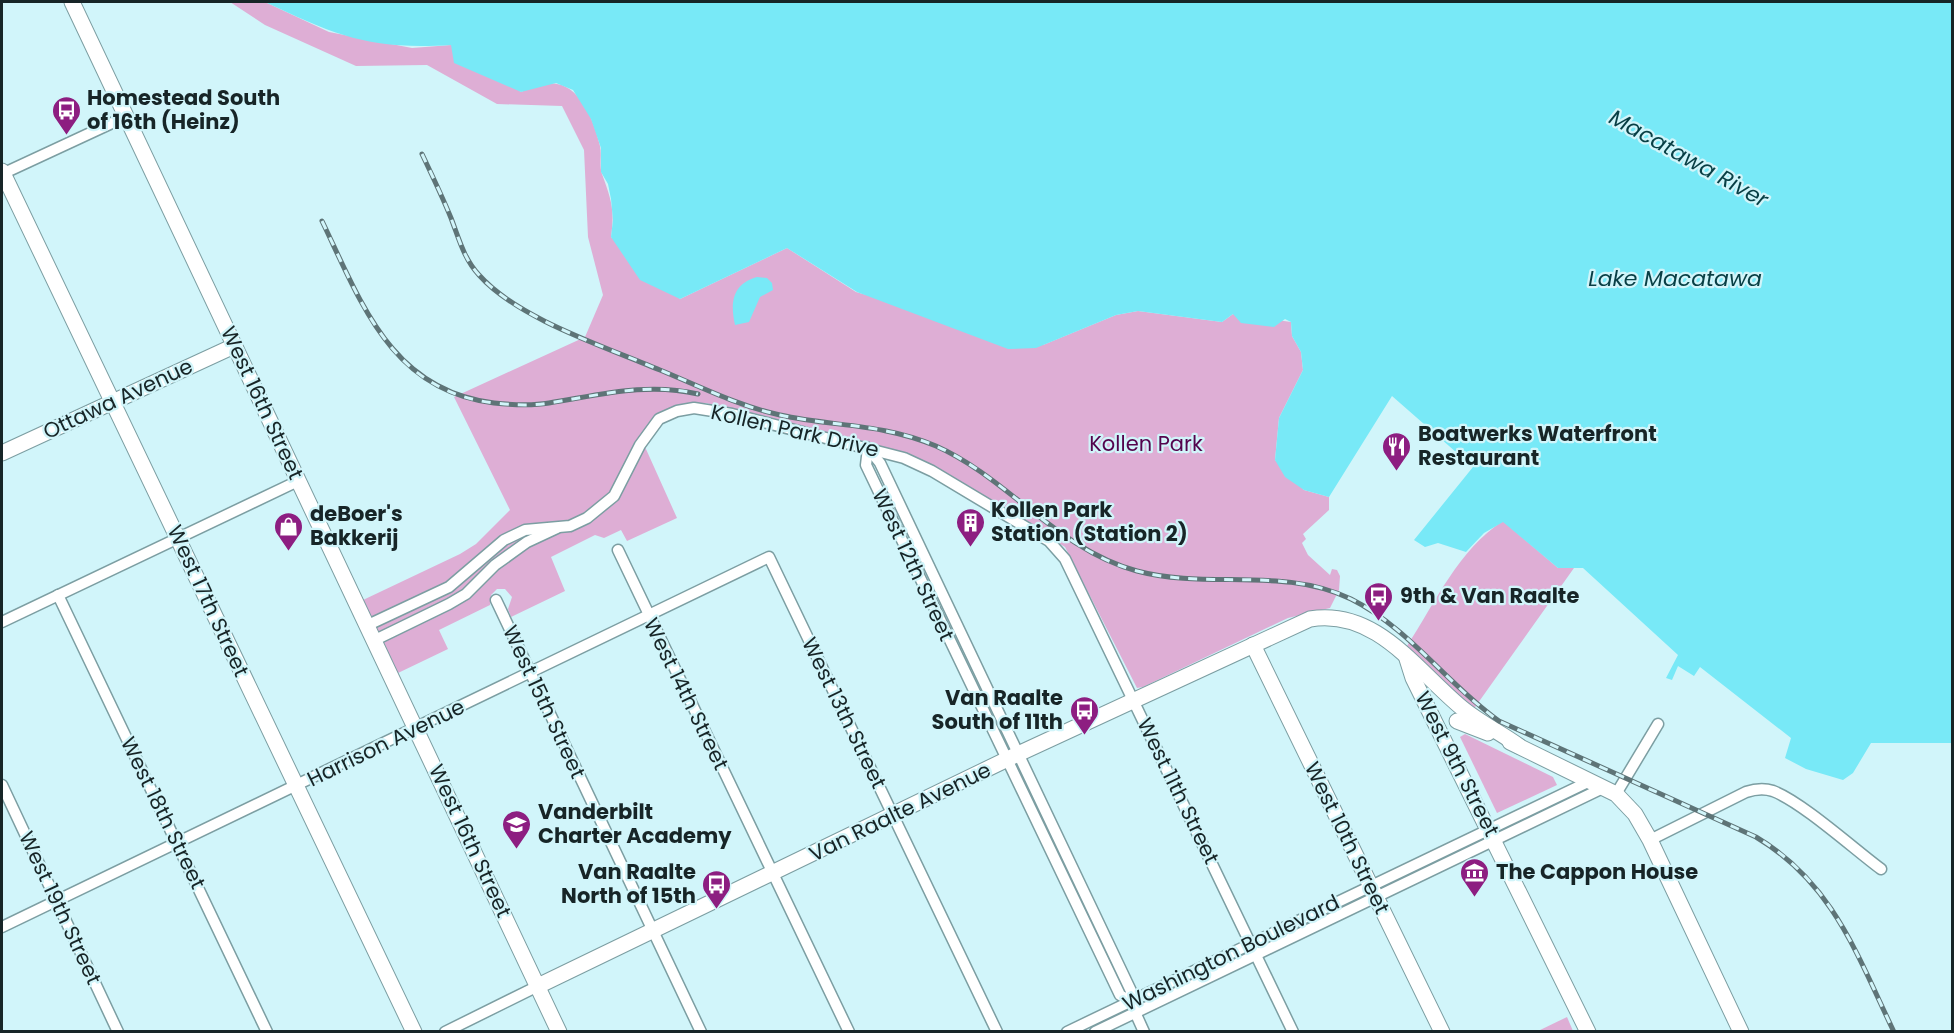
<svg xmlns="http://www.w3.org/2000/svg" width="1954" height="1033" viewBox="0 0 1954 1033" font-family="Poppins,sans-serif">
	<rect width="100%" height="100%" fill="#d1f5fa"/>
	<!-- green -->
	<g fill="#deaed5">
		<path d="M230 2H265L329 32 412 48 451 45 521 92C531 88 546 82 557 84 582 88 595 124 600 146 602 155 599 165 602 174 611 199 615 209 611 237L680 299 787 248 856 292 1043 345 1116 315 1138 311 1222 322 1233 314 1291 322 1292 336 1301 352 1303 370 1279 418 1275 460 1304 490 1329 497V510L1303 534 1306 539 1302 543 1308 555 1330 575 1332 569 1337 570 1340 576 1339 590 1330 608 1288 618 1143 687 1137 688 1065 547 923 461 871 444 706 403C674 405 656 409 641 438L677 518 627 541 621 530 604 538 595 535 551 557 565 591 511 617 508 609 512 597 505 589H497L491 595 490 605 439 630 448 649 398 673 363 600 460 554 476 544 510 510 454 397 585 337 603 295 588 237 584 150 562 106 497 104 427 65 356 66 265 25Z"/>
		<path d="M1503 521 1558 568H1574L1473 710 1431 673 1407 646C1435 603 1459 549 1503 521Z"/>
		<polygon points="1465,734 1553,777 1557,785 1497,813 1460,737"/>
		<polygon points="1567,1017 1573,1031 1538,1031"/>
	</g>
	<!-- water -->
	<g fill="#78e9f7">
		<path d="M265 2H1952V743H1871L1853 773 1843 780 1806 769 1785 758 1791 738 1700 667 1694 676 1678 666 1672 680 1666 678 1678 655 1583 568H1558L1503 522 1484 533 1466 552 1438 543 1425 547 1414 540 1473 467 1392 396 1329 497 1304 490 1285 477 1275 460 1279 418 1303 370 1301 352 1292 336 1291 322 1285 319 1274 327 1241 323 1233 314 1222 322 1138 311 1116 315 1036 348 1008 349 857 292 787 248 680 299 640 280 611 237 613 220 611 199 608 184 601 172V148L591 119 573 90 556 83 521 92 454 63 451 45C370 50 337 36 265 2Z"/>
		<path d="M757 277 767 278 772 283 773 290 760 297 749 322 735 325C730 303 732 284 757 277Z"/>
	</g>
	<g fill="none" stroke-linecap="round" stroke-linejoin="round">
		<defs>
			<g id="street">
				<polyline points="2,174 127,116"/>
				<polyline points="868,448 880,463 1131,991 1130,1001 1144,1032"/>
				<polyline points="868,448 866,465 1120,995 1130,1001"/>
				<polyline points="618,550 849,1032"/>
				<polyline points="58,595 267,1032"/>
				<polyline points="496,600 701,1032"/>
				<polyline points="2,622 298,481"/>
				<polyline points="368,625 449,587 504,540 525,530 570,526 587,518 614,496 640,445 659,419 677,411 694,408 732,414 904,458 932,471 1049,541 1065,559 1293,1032"/>
				<polyline points="375,640 449,604 466,594 495,565 527,542 557,528"/>
				<polyline points="2,785 118,1032"/>
				<polyline points="1616,794 1658,724"/>
				<path d="M1650 840 1746 792C1755 789 1764 788 1773 791 1802 802 1854 849 1881 869"/>
				<polyline points="2,927 769,557 997,1032"/>
				<polyline points="445,1032 538,986"/>
				<polyline points="1067,1032 1590,781"/>
				<polyline points="1095,1032 1603,788"/>
			</g>
			<g id="secondary">
				<polyline points="72,2 559,1032"/>
				<polyline points="2,171 414,1032"/>
				<polyline points="2,453 234,346"/>
				<polyline points="1253,645 1442,1032"/>
				<polyline points="1407,659 1413,678 1588,1032"/>
				<polyline points="1457,721 1488,733"/>
				<polyline points="1510,742 1616,794 1635,814 1650,840 1741,1032"/>
				<path d="M538 986 1018 754 1310 619C1376 608 1416 670 1462 708 1479 722 1501 733 1519 746"/>
			</g>
		</defs>
		<!-- street casing -->
		<use href="#street" stroke="#7c9ea2" stroke-width="13"/>
		<!-- secondary casing -->
		<use href="#secondary" stroke="#7c9ea2" stroke-width="17"/>
		<!-- street -->
		<use href="#street" stroke="#fff" stroke-width="10"/>
		<!-- secondary -->
		<use href="#secondary" stroke="#fff" stroke-width="15"/>
		<defs>
			<g id="rail">
				<path d="M422 154C432 175 442 196 451 218 459 239 464 259 479 275 518 319 606 347 660 370 699 386 738 406 780 415 834 427 882 423 936 446 1008 478 1058 550 1137 571 1208 590 1283 566 1351 599 1409 628 1447 684 1499 721L1756 837C1833 883 1857 955 1894 1032"/>
				<path d="M322 221C361 302 391 391 494 403 513 405 531 406 549 403 600 395 647 382 698 394"/>
			</g>
		</defs>
		<!-- rail casing -->
		<use href="#rail" stroke="#5e7477" stroke-width="5"/>
		<!-- rail -->
		<use href="#rail" stroke="#d1f5fa" stroke-width="3" stroke-dasharray="9" stroke-linecap="butt"/>
	</g>
	<!-- icons -->
	<defs>
		<symbol id="bus-pin" viewBox="-11 -11 22 30"><path d="M0 17L-7.5 6A9.5 9.5 0 1 1 7.5 6Z" fill="#8d1e81" stroke="#d1f5fa"/><path d="M-5-6H5V4H4V6H2V4H-2V6H-4V4H-5ZM-3.5-4V0h7V-4ZM-3.5 1.2v1.5H-2V1.2ZM2 1.2v1.5H3.5V1.2Z" fill="#fff"/></symbol>
		<symbol id="restaurant-pin" viewBox="-11 -11 22 30"><path d="M0 17L-7.5 6A9.5 9.5 0 1 1 7.5 6Z" fill="#8d1e81" stroke="#d1f5fa"/><path d="M-5-6h1v4h1v-4h1v4h1v-4h1v5L-1.5 .5V6h-2V.5L-5-1ZM5-6V6H3V1.5H1.5Q1.5-4 5-6Z" fill="#fff"/></symbol>
		<symbol id="building-pin" viewBox="-11 -11 22 30"><path d="M0 17L-7.5 6A9.5 9.5 0 1 1 7.5 6Z" fill="#8d1e81" stroke="#d1f5fa"/><path d="M-4-6H4V6H1V3H-1V6H-4ZM-2.5-4.3h1.7v1.8h-1.7ZM.8-4.3h1.7v1.8H.8ZM-2.5-1h1.7V.8h-1.7ZM.8-1h1.7V.8H.8Z" fill="#fff"/></symbol>
		<symbol id="shop-pin" viewBox="-11 -11 22 30"><path d="M0 17L-7.5 6A9.5 9.5 0 1 1 7.5 6Z" fill="#8d1e81" stroke="#d1f5fa"/><path d="M-5-2.5h2.3a2.7 3.5 0 0 1 5.4 0H5L5.5 6h-11ZM-1.5-2.5h3a1.5 2.3 0 0 0-3 0Z" fill="#fff"/></symbol>
		<symbol id="school-pin" viewBox="-11 -11 22 30"><path d="M0 17L-7.5 6A9.5 9.5 0 1 1 7.5 6Z" fill="#8d1e81" stroke="#d1f5fa"/><path d="M0-5L7-2L0 1L-7-2ZM-4 1L0 2.5L4 1V4Q0 6-4 4Z" fill="#fff"/></symbol>
		<symbol id="museum-pin" viewBox="-11 -11 22 30"><path d="M0 17L-7.5 6A9.5 9.5 0 1 1 7.5 6Z" fill="#8d1e81" stroke="#d1f5fa"/><path d="M0-6L6-3V-2H-6V-3ZM-5-1h2V3h-2ZM-1-1h2V3h-2ZM3-1h2V3H3ZM-6 4H6V6H-6Z" fill="#fff"/></symbol>
	</defs>
	<g fill-rule="evenodd">
		<use href="#bus-pin" x="50" y="94" width="33" height="45"/>
		<use href="#restaurant-pin" x="1380" y="430" width="33" height="45"/>
		<use href="#building-pin" x="954" y="506" width="33" height="45"/>
		<use href="#shop-pin" x="272" y="510" width="33" height="45"/>
		<use href="#bus-pin" x="1362" y="580" width="33" height="45"/>
		<use href="#bus-pin" x="1068" y="694" width="33" height="45"/>
		<use href="#school-pin" x="500" y="808" width="33" height="45"/>
		<use href="#museum-pin" x="1458" y="856" width="33" height="45"/>
		<use href="#bus-pin" x="700" y="868" width="33" height="45"/>
	</g>
	<g text-anchor="middle" stroke-width="4.5" stroke-linejoin="round" paint-order="stroke">
		<!-- poi labels -->
		<g font-size="21" font-weight="bold" fill="#172527" stroke="#d1f5fa" text-anchor="start">
			<text x="87" y="105">Homestead South<tspan x="87" dy="24">of 16th (Heinz)</tspan></text>
			<text x="1418" y="441">Boatwerks Waterfront<tspan x="1418" dy="24">Restaurant</tspan></text>
			<text x="991" y="517">Kollen Park<tspan x="991" dy="24">Station (Station 2)</tspan></text>
			<text x="310" y="521">deBoer's<tspan x="310" dy="24">Bakkerij</tspan></text>
			<text x="1400" y="603">9th &amp; Van Raalte</text>
			<text x="1063" y="705" text-anchor="end">Van Raalte<tspan x="1063" dy="24">South of 11th</tspan></text>
			<text x="538" y="819">Vanderbilt<tspan x="538" dy="24">Charter Academy</tspan></text>
			<text x="696" y="879" text-anchor="end">Van Raalte<tspan x="696" dy="24">North of 15th</tspan></text>
			<text x="1496" y="879">The Cappon House</text>
		</g>
		<!-- street labels -->
		<g font-size="21" fill="#172527" stroke="#d1f5fa">
			<text transform="translate(118 399) rotate(-25)" y="7">Ottawa Avenue</text>
			<text transform="translate(262 403) rotate(65)" y="7">West 16th Street</text>
			<text transform="translate(795 431) rotate(13)" y="7">Kollen Park Drive</text>
			<text transform="translate(913 565) rotate(65)" y="7">West 12th Street</text>
			<text transform="translate(208 601) rotate(65)" y="7">West 17th Street</text>
			<text transform="translate(686 694) rotate(64)" y="7">West 14th Street</text>
			<text transform="translate(544 702) rotate(65)" y="7">West 15th Street</text>
			<text transform="translate(844 713) rotate(64)" y="7">West 13th Street</text>
			<text transform="translate(386 743) rotate(-26)" y="7">Harrison Avenue</text>
			<text transform="translate(1457 764) rotate(63)" y="7">West 9th Street</text>
			<text transform="translate(1178 791) rotate(64)" y="7">West 11th Street</text>
			<text transform="translate(900 812) rotate(-26)" y="7">Van Raalte Avenue</text>
			<text transform="translate(163 813) rotate(64)" y="7">West 18th Street</text>
			<text transform="translate(1347 838) rotate(64)" y="7">West 10th Street</text>
			<text transform="translate(470 841) rotate(65)" y="7">West 16th Street</text>
			<text transform="translate(60 908) rotate(65)" y="7">West 19th Street</text>
			<text transform="translate(1231 953) rotate(-26)" y="7">Washington Boulevard</text>
		</g>
		<!-- park labels -->
		<g font-size="21" fill="#54044d" stroke="#d1f5fa">
			<text x="1146" y="451">Kollen Park</text>
		</g>
		<!-- water labels -->
		<g font-size="22" font-style="italic" fill="#083f45" stroke="#d1f5fa">
			<text transform="translate(1689 158) rotate(29)" y="8">Macatawa River</text>
			<text x="1675" y="286">Lake Macatawa</text>
		</g>
	</g>
	<!-- border -->
	<rect width="1954" height="1033" fill="none" stroke="#172527" stroke-width="6"/>
</svg>
